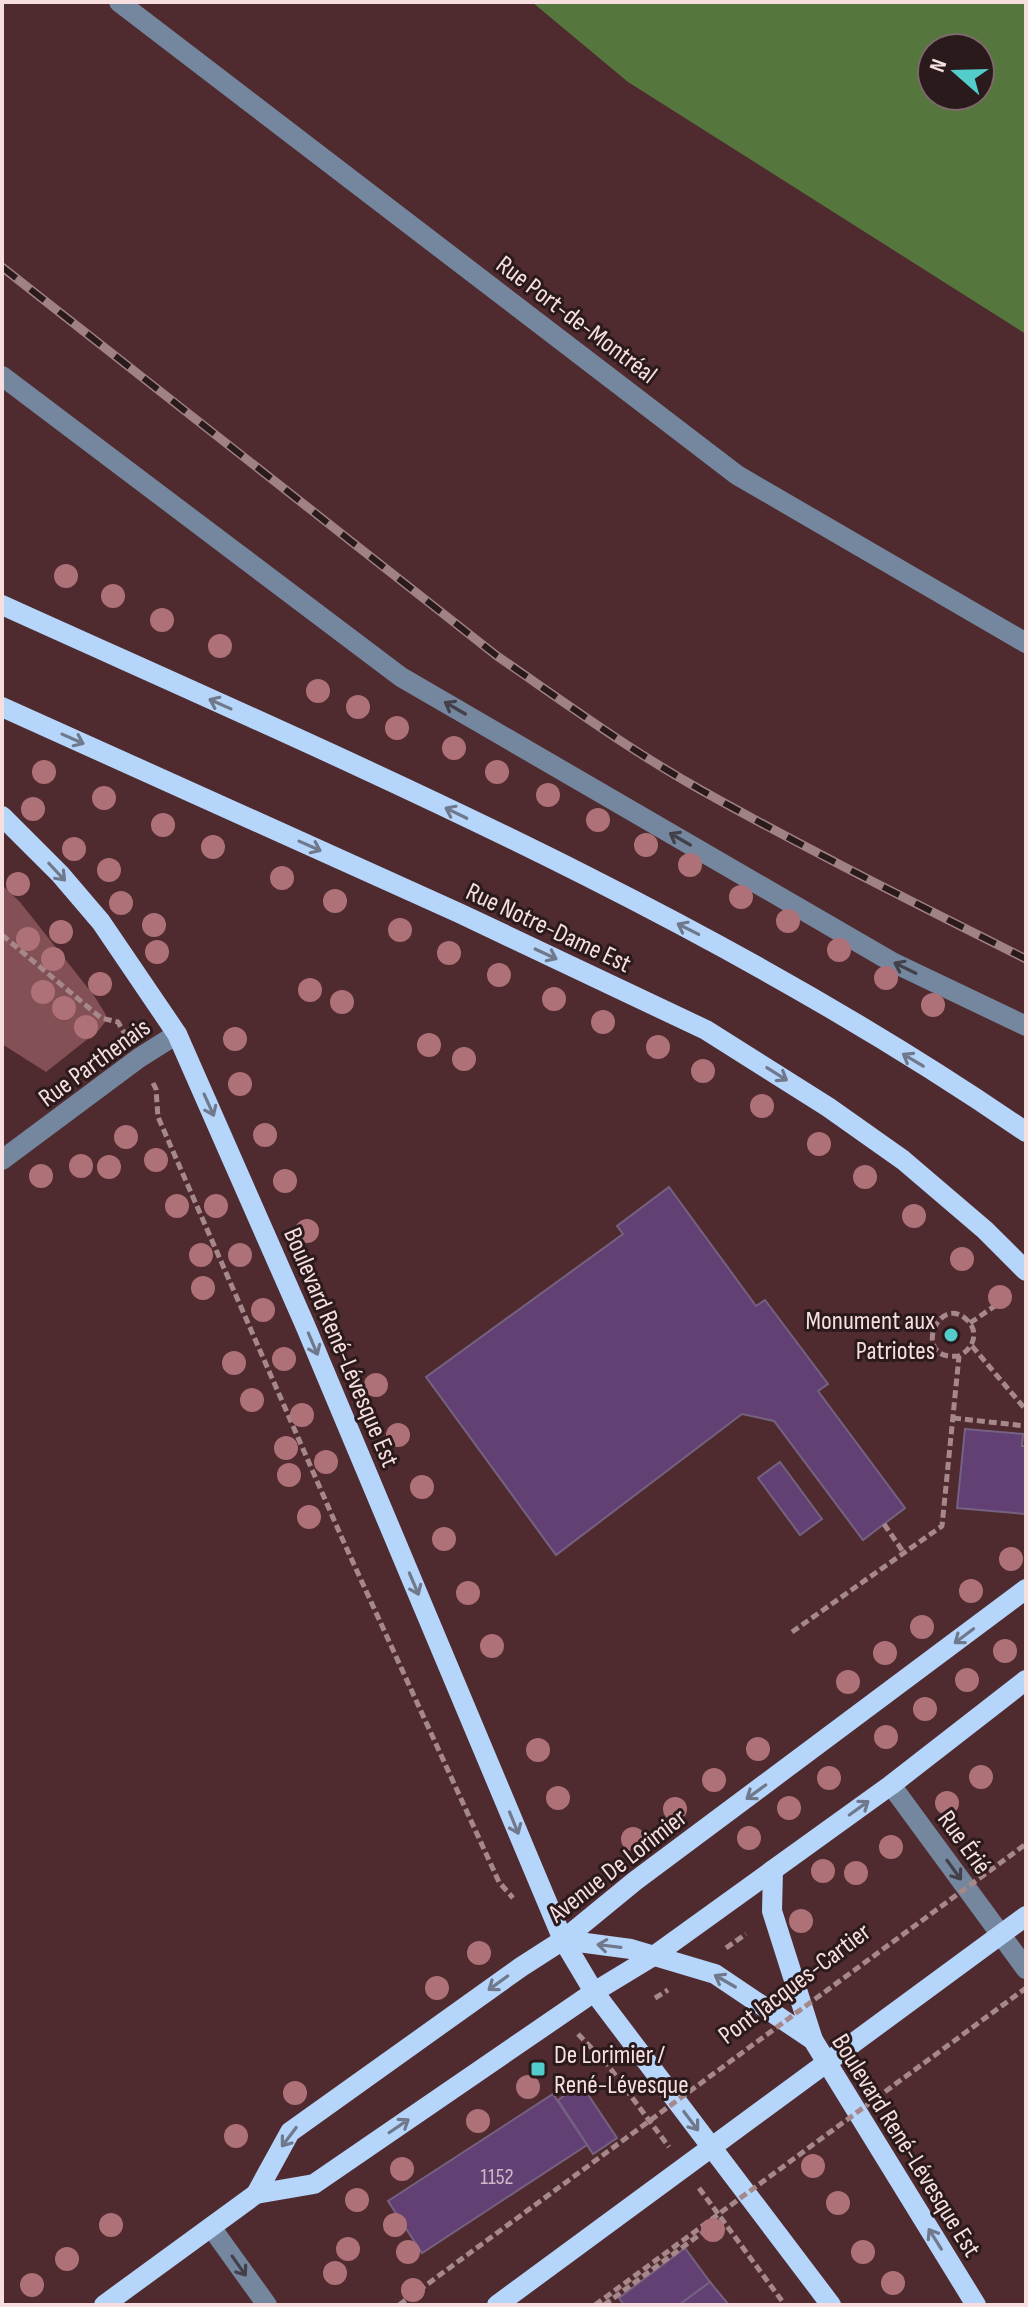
<svg xmlns="http://www.w3.org/2000/svg" width="1028" height="2307" viewBox="0 0 1028 2307" font-family="'Sofia Sans Condensed',sans-serif">
	<rect width="100%" height="100%" fill="#4f2b2f"/>
	<!-- green -->
	<polygon fill="#825055" points="2,885 20,902 95,997 106,1015 105,1022 99,1030 46,1072 2,1044"/>
	<!-- water -->
	<path fill="#55773d" fill-rule="evenodd" d="M532 2H1026V334L628 82ZM932 48H980V96H932Z"/>
	<!-- building -->
	<g fill="#624074" stroke="#756180" stroke-width="2">
		<polygon points="669,1187 756,1306 765,1300 828,1384 818,1391 905,1508 863,1540 774,1421 742,1414 556,1555 426,1377 623,1234 617,1226"/>
		<polygon points="965,1429 1023,1434 1022,1446 1026,1446 1026,1514 957,1508"/>
		<polygon points="780,1462 822,1519 800,1535 758,1478"/>
		<polygon points="581,2084 617,2138 593,2154 558,2100"/>
		<polygon points="553,2094 587,2145 422,2253 388,2201"/>
		<polygon points="685,2248 710,2282 679,2305 624,2305 619,2298"/>
		<polygon points="710,2282 729,2305 679,2305"/>
	</g>
	<g fill="none" stroke-linecap="round" stroke-linejoin="round">
		<!-- path -->
		<g stroke="#a6888b" stroke-width="5" stroke-dasharray="8 4" stroke-linecap="butt">
			<polyline points="2,935 101,1018 118,1022 126,1036"/>
			<polyline points="153,1083 156,1089 158,1117 341,1536 499,1882 513,1898"/>
			<polyline points="970,1323 1002,1301"/>
			<polyline points="972,1346 1026,1410"/>
			<polyline points="953,1418 1026,1426"/>
			<polyline points="884,1524 904,1553"/>
			<path d="M792 1632 942 1526 959 1356C973 1349 980 1332 967 1320 938 1292 910 1362 959 1356"/>
			<polyline points="726,1948 746,1934"/>
			<polyline points="655,1998 668,1990"/>
			<polyline points="578,2034 607,2064 669,2147"/>
			<polyline points="699,2188 785,2305"/>
			<polyline points="604,2305 702,2233"/>
		</g>
		<!-- minor -->
		<g stroke="#74879e" stroke-width="20">
			<polyline points="119,2 737,475 1026,643"/>
			<polyline points="2,376 401,677 892,962 1026,1026"/>
			<polyline points="2,1160 139,1058 177,1034"/>
			<polyline points="891,1785 1026,1969"/>
			<polyline points="211,2227 267,2305"/>
		</g>
		<!-- major -->
		<g stroke="#b5d5fb" stroke-width="20">
			<path d="M2 605C351 763 709 914 1026 1132"/>
			<polyline points="2,707 459,913 706,1030 828,1107 903,1160 985,1230 1026,1271"/>
			<polyline points="2,816 60,874 101,922 177,1034 305,1325 563,1940 594,1992 831,2305"/>
			<polyline points="773,1870 772,1911 813,2040"/>
			<polyline points="563,1940 631,1949 715,1974 813,2040 976,2305"/>
			<polyline points="256,2194 314,2184 594,1992 655,1955 891,1785 1026,1680"/>
			<polyline points="104,2305 256,2194 290,2132 521,1967 563,1940 635,1881 1026,1589"/>
		</g>
		<defs>
			<path id="rail" d="M2 267 497 656C564 702 631 751 701 790 808 850 917 904 1026 959"/>
		</defs>
		<!-- rail casing -->
		<use href="#rail" stroke="#a08285" stroke-width="9"/>
		<!-- rail -->
		<use href="#rail" stroke="#2a1a1b" stroke-width="6" stroke-dasharray="18" stroke-linecap="butt"/>
		<!-- path-bridge -->
		<g stroke="#a6888b" stroke-width="5" stroke-dasharray="8 4" stroke-linecap="butt">
			<polyline points="399,2305 1026,1844"/>
			<polyline points="595,2305 1026,1988"/>
		</g>
		<!-- major-bridge -->
		<polyline stroke="#b5d5fb" stroke-width="20" points="497,2305 1026,1916"/>
	</g>
	<!-- trees -->
	<g fill="#af7178">
		<circle cx="66" cy="576" r="12"/>
		<circle cx="113" cy="596" r="12"/>
		<circle cx="162" cy="620" r="12"/>
		<circle cx="220" cy="646" r="12"/>
		<circle cx="318" cy="691" r="12"/>
		<circle cx="358" cy="707" r="12"/>
		<circle cx="397" cy="728" r="12"/>
		<circle cx="454" cy="748" r="12"/>
		<circle cx="44" cy="772" r="12"/>
		<circle cx="497" cy="772" r="12"/>
		<circle cx="548" cy="795" r="12"/>
		<circle cx="104" cy="798" r="12"/>
		<circle cx="33" cy="809" r="12"/>
		<circle cx="598" cy="820" r="12"/>
		<circle cx="163" cy="825" r="12"/>
		<circle cx="646" cy="845" r="12"/>
		<circle cx="213" cy="847" r="12"/>
		<circle cx="74" cy="849" r="12"/>
		<circle cx="690" cy="865" r="12"/>
		<circle cx="109" cy="870" r="12"/>
		<circle cx="282" cy="878" r="12"/>
		<circle cx="18" cy="884" r="12"/>
		<circle cx="741" cy="897" r="12"/>
		<circle cx="335" cy="901" r="12"/>
		<circle cx="121" cy="903" r="12"/>
		<circle cx="788" cy="921" r="12"/>
		<circle cx="154" cy="925" r="12"/>
		<circle cx="400" cy="930" r="12"/>
		<circle cx="61" cy="932" r="12"/>
		<circle cx="28" cy="939" r="12"/>
		<circle cx="839" cy="950" r="12"/>
		<circle cx="157" cy="952" r="12"/>
		<circle cx="449" cy="953" r="12"/>
		<circle cx="53" cy="959" r="12"/>
		<circle cx="499" cy="975" r="12"/>
		<circle cx="886" cy="978" r="12"/>
		<circle cx="100" cy="984" r="12"/>
		<circle cx="310" cy="990" r="12"/>
		<circle cx="43" cy="992" r="12"/>
		<circle cx="554" cy="999" r="12"/>
		<circle cx="342" cy="1002" r="12"/>
		<circle cx="933" cy="1005" r="12"/>
		<circle cx="64" cy="1008" r="12"/>
		<circle cx="603" cy="1022" r="12"/>
		<circle cx="86" cy="1027" r="12"/>
		<circle cx="235" cy="1039" r="12"/>
		<circle cx="429" cy="1045" r="12"/>
		<circle cx="658" cy="1047" r="12"/>
		<circle cx="464" cy="1059" r="12"/>
		<circle cx="703" cy="1071" r="12"/>
		<circle cx="240" cy="1084" r="12"/>
		<circle cx="762" cy="1106" r="12"/>
		<circle cx="265" cy="1135" r="12"/>
		<circle cx="126" cy="1137" r="12"/>
		<circle cx="819" cy="1144" r="12"/>
		<circle cx="156" cy="1160" r="12"/>
		<circle cx="81" cy="1166" r="12"/>
		<circle cx="109" cy="1167" r="12"/>
		<circle cx="41" cy="1176" r="12"/>
		<circle cx="865" cy="1177" r="12"/>
		<circle cx="285" cy="1181" r="12"/>
		<circle cx="177" cy="1206" r="12"/>
		<circle cx="216" cy="1206" r="12"/>
		<circle cx="914" cy="1216" r="12"/>
		<circle cx="307" cy="1231" r="12"/>
		<circle cx="201" cy="1255" r="12"/>
		<circle cx="240" cy="1255" r="12"/>
		<circle cx="962" cy="1259" r="12"/>
		<circle cx="203" cy="1288" r="12"/>
		<circle cx="1000" cy="1297" r="12"/>
		<circle cx="263" cy="1310" r="12"/>
		<circle cx="284" cy="1359" r="12"/>
		<circle cx="234" cy="1363" r="12"/>
		<circle cx="376" cy="1385" r="12"/>
		<circle cx="252" cy="1400" r="12"/>
		<circle cx="302" cy="1415" r="12"/>
		<circle cx="398" cy="1435" r="12"/>
		<circle cx="286" cy="1448" r="12"/>
		<circle cx="326" cy="1462" r="12"/>
		<circle cx="289" cy="1475" r="12"/>
		<circle cx="422" cy="1487" r="12"/>
		<circle cx="309" cy="1517" r="12"/>
		<circle cx="444" cy="1539" r="12"/>
		<circle cx="1011" cy="1559" r="12"/>
		<circle cx="971" cy="1591" r="12"/>
		<circle cx="468" cy="1593" r="12"/>
		<circle cx="922" cy="1627" r="12"/>
		<circle cx="492" cy="1646" r="12"/>
		<circle cx="1005" cy="1651" r="12"/>
		<circle cx="885" cy="1653" r="12"/>
		<circle cx="967" cy="1680" r="12"/>
		<circle cx="848" cy="1682" r="12"/>
		<circle cx="925" cy="1709" r="12"/>
		<circle cx="886" cy="1737" r="12"/>
		<circle cx="758" cy="1749" r="12"/>
		<circle cx="538" cy="1750" r="12"/>
		<circle cx="981" cy="1777" r="12"/>
		<circle cx="829" cy="1778" r="12"/>
		<circle cx="714" cy="1780" r="12"/>
		<circle cx="558" cy="1798" r="12"/>
		<circle cx="947" cy="1803" r="12"/>
		<circle cx="789" cy="1808" r="12"/>
		<circle cx="675" cy="1809" r="12"/>
		<circle cx="749" cy="1838" r="12"/>
		<circle cx="633" cy="1839" r="12"/>
		<circle cx="891" cy="1847" r="12"/>
		<circle cx="823" cy="1871" r="12"/>
		<circle cx="856" cy="1873" r="12"/>
		<circle cx="801" cy="1921" r="12"/>
		<circle cx="479" cy="1953" r="12"/>
		<circle cx="437" cy="1988" r="12"/>
		<circle cx="528" cy="2087" r="12"/>
		<circle cx="295" cy="2093" r="12"/>
		<circle cx="478" cy="2121" r="12"/>
		<circle cx="236" cy="2136" r="12"/>
		<circle cx="813" cy="2166" r="12"/>
		<circle cx="402" cy="2169" r="12"/>
		<circle cx="357" cy="2200" r="12"/>
		<circle cx="838" cy="2203" r="12"/>
		<circle cx="111" cy="2225" r="12"/>
		<circle cx="395" cy="2225" r="12"/>
		<circle cx="713" cy="2230" r="12"/>
		<circle cx="348" cy="2249" r="12"/>
		<circle cx="408" cy="2252" r="12"/>
		<circle cx="863" cy="2252" r="12"/>
		<circle cx="67" cy="2259" r="12"/>
		<circle cx="335" cy="2273" r="12"/>
		<circle cx="893" cy="2283" r="12"/>
		<circle cx="32" cy="2285" r="12"/>
		<circle cx="413" cy="2290" r="12"/>
	</g>
	<!-- one-way arrows -->
	<defs><path id="oneway-shaft" d="M-6 0H5M1.5-3L5.5 0L1.5 3" fill="none" stroke-width="1.6" stroke-linecap="round" stroke-linejoin="round" transform="scale(2)"/></defs>
	<g stroke="#70788b">
		<use href="#oneway-shaft" transform="translate(220 704) rotate(-156)"/>
		<use href="#oneway-shaft" transform="translate(73 739) rotate(24)"/>
		<use href="#oneway-shaft" transform="translate(456 813) rotate(-154)"/>
		<use href="#oneway-shaft" transform="translate(310 846) rotate(24)"/>
		<use href="#oneway-shaft" transform="translate(57 872) rotate(47)"/>
		<use href="#oneway-shaft" transform="translate(688 929) rotate(-153)"/>
		<use href="#oneway-shaft" transform="translate(546 954) rotate(25)"/>
		<use href="#oneway-shaft" transform="translate(913 1060) rotate(-149)"/>
		<use href="#oneway-shaft" transform="translate(777 1074) rotate(32)"/>
		<use href="#oneway-shaft" transform="translate(209 1105) rotate(66)"/>
		<use href="#oneway-shaft" transform="translate(313 1344) rotate(67)"/>
		<use href="#oneway-shaft" transform="translate(414 1584) rotate(67)"/>
		<use href="#oneway-shaft" transform="translate(964 1636) rotate(143)"/>
		<use href="#oneway-shaft" transform="translate(756 1792) rotate(144)"/>
		<use href="#oneway-shaft" transform="translate(859 1808) rotate(-36)"/>
		<use href="#oneway-shaft" transform="translate(514 1823) rotate(68)"/>
		<use href="#oneway-shaft" transform="translate(609 1946) rotate(-173)"/>
		<use href="#oneway-shaft" transform="translate(725 1981) rotate(-150)"/>
		<use href="#oneway-shaft" transform="translate(498 1983) rotate(144)"/>
		<use href="#oneway-shaft" transform="translate(691 2121) rotate(53)"/>
		<use href="#oneway-shaft" transform="translate(399 2126) rotate(-34)"/>
		<use href="#oneway-shaft" transform="translate(289 2137) rotate(127)"/>
		<use href="#oneway-shaft" transform="translate(935 2239) rotate(-122)"/>
	</g>
	<g stroke="#444049">
		<use href="#oneway-shaft" transform="translate(455 708) rotate(-150)"/>
		<use href="#oneway-shaft" transform="translate(680 839) rotate(-150)"/>
		<use href="#oneway-shaft" transform="translate(905 968) rotate(-154)"/>
		<use href="#oneway-shaft" transform="translate(954 1870) rotate(54)"/>
		<use href="#oneway-shaft" transform="translate(239 2266) rotate(55)"/>
	</g>
	<!-- markers -->
	<g fill="#53cdcb" stroke="#2a1a1b" stroke-width="3">
		<circle cx="951" cy="1335" r="8"/>
		<rect x="530" y="2061" width="16" height="16" rx="4"/>
	</g>
	<g text-anchor="middle" stroke-width="6" stroke-linejoin="round" paint-order="stroke">
		<!-- number labels -->
		<g font-size="22" fill="#d2b7c5">
			<text x="497" y="2184">1152</text>
		</g>
		<!-- street labels -->
		<g font-size="26" fill="#f7dfe0" stroke="#2a1a1b">
			<text transform="translate(577 319) rotate(37)" y="9">Rue Port-de-Montréal</text>
			<text transform="translate(549 927) rotate(25)" y="9">Rue Notre-Dame Est</text>
			<text transform="translate(94 1062) rotate(-36)" y="9">Rue Parthenais</text>
			<text transform="translate(342 1347) rotate(67)" y="9">Boulevard René-Lévesque Est</text>
			<text transform="translate(965 1842) rotate(54)" y="9">Rue Érié</text>
			<text transform="translate(617 1865) rotate(-38)" y="9">Avenue De Lorimier</text>
			<text transform="translate(794 1983) rotate(-37)" y="9">Pont Jacques-Cartier</text>
			<text transform="translate(907 2145) rotate(58)" y="9">Boulevard René-Lévesque Est</text>
		</g>
		<!-- poi labels -->
		<g font-size="26" fill="#f7dfe0" stroke="#2a1a1b" text-anchor="end">
			<text x="935" y="1329">Monument aux<tspan x="935" dy="30">Patriotes</tspan></text>
			<text x="554" y="2063" text-anchor="start">De Lorimier /<tspan x="554" dy="30">René-Lévesque</tspan></text>
		</g>
	</g>
	<!-- border -->
	<rect width="1028" height="2307" fill="none" stroke="#f7dfe0" stroke-width="8"/>
	<!-- north arrow -->
	<g transform="translate(956 72) rotate(290)"><circle r="38" fill="#2a1a1b" stroke="#7c696a" stroke-width="2"/>
	<path d="M0-6L14 30L0 20L-14 30Z" fill="#53cdcb"/>
	<text y="-12" font-size="22" font-weight="bold" text-anchor="middle" fill="#f7dfe0">N</text>
	</g>
</svg>
